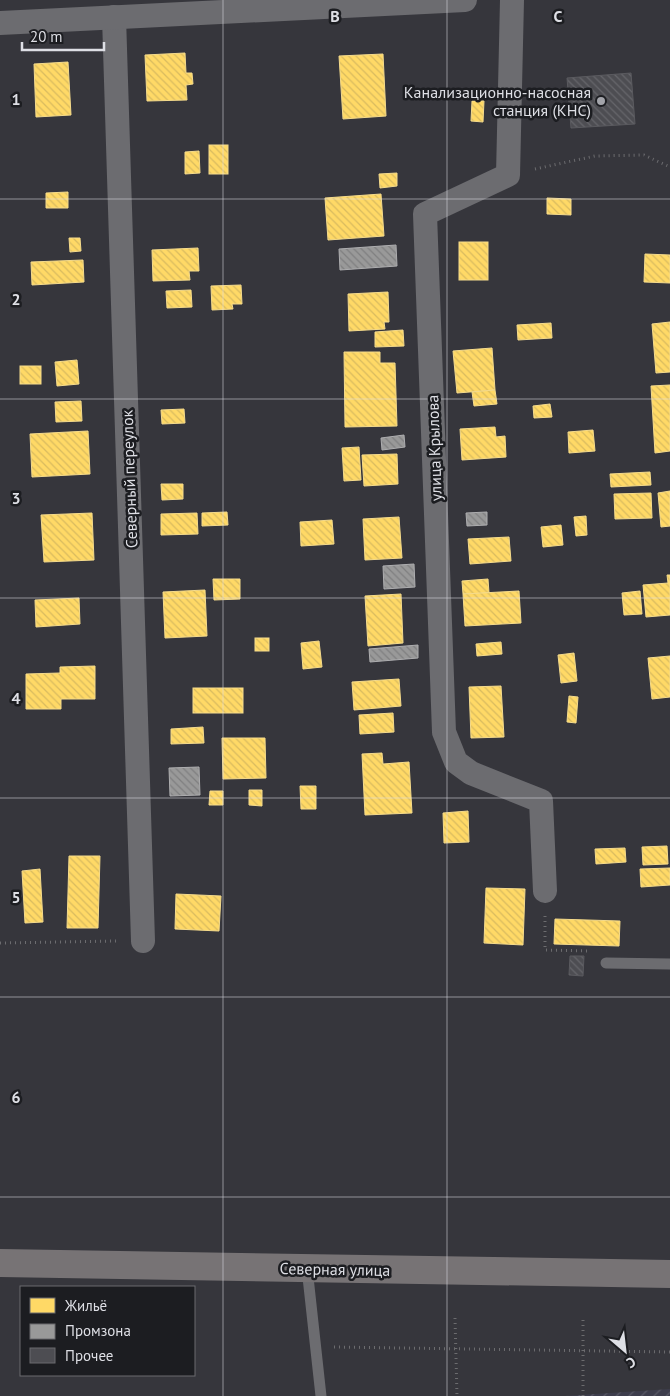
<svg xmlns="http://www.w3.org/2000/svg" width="670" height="1396" viewBox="0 0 670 1396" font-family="'PT Sans',sans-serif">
	<defs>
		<pattern id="industrial-furrows" width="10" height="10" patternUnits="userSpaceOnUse" patternTransform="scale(1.25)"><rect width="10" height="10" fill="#3d3d4c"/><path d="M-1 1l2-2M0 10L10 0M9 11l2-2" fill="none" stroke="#595966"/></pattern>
		<pattern id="homes-back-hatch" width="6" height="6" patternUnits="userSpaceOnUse" patternTransform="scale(1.25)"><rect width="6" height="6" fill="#ffd966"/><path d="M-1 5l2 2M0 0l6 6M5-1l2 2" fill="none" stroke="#d9bb5f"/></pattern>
		<pattern id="industry-back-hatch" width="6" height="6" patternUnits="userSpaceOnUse" patternTransform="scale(1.25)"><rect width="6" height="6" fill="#999"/><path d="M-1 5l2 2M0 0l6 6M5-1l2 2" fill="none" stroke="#7f7f80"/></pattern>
		<pattern id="building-back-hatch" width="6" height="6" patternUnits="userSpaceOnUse" patternTransform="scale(1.25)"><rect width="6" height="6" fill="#4d4d52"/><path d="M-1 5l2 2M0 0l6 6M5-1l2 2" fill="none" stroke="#66666b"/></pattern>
	</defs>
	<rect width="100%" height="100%" fill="#36363c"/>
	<!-- industrial -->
	<polygon fill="url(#industrial-furrows)" points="670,1389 670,1396 565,1396"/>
	<!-- homes -->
	<g fill="url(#homes-back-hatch)" stroke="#f5db8c">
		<polygon points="185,53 186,73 192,73 193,84 186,85 187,100 147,101 145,55"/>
		<polygon points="383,54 386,116 343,119 339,56"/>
		<polygon points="68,62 71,115 36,117 34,64"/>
		<polygon points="472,101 484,101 483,122 471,121"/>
		<rect x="209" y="145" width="19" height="29"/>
		<polygon points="199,151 200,173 185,174 185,152"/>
		<polygon points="397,173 397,186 380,188 379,174"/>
		<polygon points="68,192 68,208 46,208 46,193"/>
		<polygon points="381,194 384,236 328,240 325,198"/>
		<polygon points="547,198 571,199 571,215 547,214"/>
		<polygon points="69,238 80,238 81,251 70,252"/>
		<rect x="459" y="242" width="29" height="38"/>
		<polygon points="198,248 199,271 189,271 190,280 153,281 152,250"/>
		<polygon points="645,254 670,255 670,283 644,282"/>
		<polygon points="83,260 84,282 32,285 31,262"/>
		<polygon points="241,285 242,304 232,304 233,309 212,310 211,286"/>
		<polygon points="191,290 192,307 167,308 166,291"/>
		<polygon points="388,292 389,322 384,322 385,329 349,331 348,294"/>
		<polygon points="670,322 670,372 656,373 652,324"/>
		<polygon points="551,323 552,338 518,340 517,325"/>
		<polygon points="403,330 404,346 375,347 375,332"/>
		<polygon points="492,348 495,390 457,393 453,351"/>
		<polygon points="344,352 380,352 380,363 395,363 397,426 345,427"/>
		<polygon points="77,360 79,384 57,386 55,362"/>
		<rect x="20" y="366" width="21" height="18"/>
		<polygon points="670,385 670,451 655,453 651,386"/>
		<polygon points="495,390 497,404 474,406 472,392"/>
		<polygon points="81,401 82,421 56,422 55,402"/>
		<polygon points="550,404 552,417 534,418 533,406"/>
		<polygon points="184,409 185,423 162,424 161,410"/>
		<polygon points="495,427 496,437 505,436 506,457 462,460 460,429"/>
		<polygon points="593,430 595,451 569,453 568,432"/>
		<polygon points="88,431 90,474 32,477 30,434"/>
		<polygon points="359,447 361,480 344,481 342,448"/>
		<polygon points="397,454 398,484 364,486 362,455"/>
		<polygon points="650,472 651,485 611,487 610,474"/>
		<polygon points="161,484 183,484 183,499 162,500"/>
		<polygon points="670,491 670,526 661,527 658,493"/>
		<polygon points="651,493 652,518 615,519 614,494"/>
		<polygon points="227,512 228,525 202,526 202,513"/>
		<polygon points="92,513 94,560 44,562 41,515"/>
		<polygon points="197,513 198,534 161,535 161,514"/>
		<polygon points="586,516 587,535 576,536 574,517"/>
		<polygon points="399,517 402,558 365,560 363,519"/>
		<polygon points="332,520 334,544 301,546 300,522"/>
		<polygon points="561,525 563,545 543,547 541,527"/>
		<polygon points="509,537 511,561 470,564 468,539"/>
		<polygon points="667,575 670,575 670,615 646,617 643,585 668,583"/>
		<polygon points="213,579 240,579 240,599 214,600"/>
		<polygon points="488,579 489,593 463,594 462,581"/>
		<polygon points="205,590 207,636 165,638 163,592"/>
		<polygon points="519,591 521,623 465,626 463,594"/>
		<polygon points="640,591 642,614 624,615 622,593"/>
		<polygon points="401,594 403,643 368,646 365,596"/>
		<polygon points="79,598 80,624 36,627 35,600"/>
		<rect x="255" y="638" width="14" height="13"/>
		<polygon points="319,641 322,667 303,669 301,643"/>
		<polygon points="501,642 502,654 477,656 476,644"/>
		<polygon points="574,653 577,681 561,683 558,655"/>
		<polygon points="670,656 670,697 652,699 648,658"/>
		<polygon points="95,666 95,699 61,699 61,709 26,709 26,674 60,673 60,667"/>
		<polygon points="399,679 401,706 354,710 352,682"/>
		<polygon points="501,686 504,737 471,738 469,687"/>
		<rect x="193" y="688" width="50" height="25"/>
		<polygon points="569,696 578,697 576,723 567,722"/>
		<polygon points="393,713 394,732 360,734 359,715"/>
		<polygon points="203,727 204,743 171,744 171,729"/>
		<polygon points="222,738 265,738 266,778 223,779"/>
		<polygon points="382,753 383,764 409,762 412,813 365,815 362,754"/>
		<polygon points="300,786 316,786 316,809 301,809"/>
		<polygon points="249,790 262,790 262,806 249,805"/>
		<polygon points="210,791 223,791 223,805 209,805"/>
		<polygon points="468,811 469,842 444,843 443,813"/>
		<polygon points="667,846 668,864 643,865 642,847"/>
		<polygon points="625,848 626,862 596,864 595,849"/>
		<polygon points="69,856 100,856 98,928 67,928"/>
		<polygon points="670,868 670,885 641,887 640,869"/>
		<polygon points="40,869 43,922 25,923 22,871"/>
		<polygon points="486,888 525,889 523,945 484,943"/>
		<polygon points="176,894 221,896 219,931 175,929"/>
		<polygon points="555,919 620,921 619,946 554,944"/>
	</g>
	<!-- industry -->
	<g fill="url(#industry-back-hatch)" stroke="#aeaeb0">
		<polygon points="396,245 397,266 340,270 339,249"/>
		<polygon points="404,435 405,447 382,450 381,438"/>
		<polygon points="487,512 487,525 467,526 466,513"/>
		<polygon points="414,564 415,587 384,589 383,566"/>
		<polygon points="418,645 418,658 370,662 369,649"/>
		<polygon points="199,767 200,795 170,796 169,768"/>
	</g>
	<!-- building -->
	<g fill="url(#building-back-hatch)" stroke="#5a5a5f">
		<polygon points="631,73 635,124 571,128 567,78"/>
		<polygon points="570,956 584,956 583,976 569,975"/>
	</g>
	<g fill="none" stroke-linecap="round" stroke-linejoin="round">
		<!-- path -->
		<g stroke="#6c6c6f" stroke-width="3" stroke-dasharray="1 4" stroke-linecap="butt">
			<polyline points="535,169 595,156 644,155 670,167"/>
			<polyline points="545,916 545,950 590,951"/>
			<polyline points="0,943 117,941"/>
			<polyline points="455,1318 457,1396"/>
			<polyline points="583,1320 583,1396"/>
			<polyline points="334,1347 670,1352"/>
		</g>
		<!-- service -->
		<g stroke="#6c6c70" stroke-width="11">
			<polyline points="606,963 670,964"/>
			<polyline points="307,1268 321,1396"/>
		</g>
		<!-- minor -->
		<g stroke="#6c6c70" stroke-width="24">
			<polyline points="512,0 508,175 425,214 444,732 456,762 471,773 541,801 545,891"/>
			<polyline points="114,17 143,941"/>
			<polyline points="0,23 465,0"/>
		</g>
		<!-- secondary -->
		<polyline stroke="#777375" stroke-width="28" points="0,1263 670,1274"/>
	</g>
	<!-- grid -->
	<path fill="none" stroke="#dedfe5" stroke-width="1" stroke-opacity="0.55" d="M223 0V1396M447 0V1396M0 199H670M0 399H670M0 598H670M0 798H670M0 997H670M0 1197H670"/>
	<!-- markers -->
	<circle fill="#a3a4aa" stroke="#1c1d21" stroke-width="2" cx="601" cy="101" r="5"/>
	<g text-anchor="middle" stroke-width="5" stroke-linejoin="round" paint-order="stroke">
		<!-- poi labels -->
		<g font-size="16" fill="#dedfe5" stroke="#1c1d21" text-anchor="end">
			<text x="591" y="98">Канализационно-насосная<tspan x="591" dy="18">станция (КНС)</tspan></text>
		</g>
		<!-- street labels -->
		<g font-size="16" fill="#dedfe5" stroke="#1c1d21">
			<text transform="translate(434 448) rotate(-92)" y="6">улица Крылова</text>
			<text transform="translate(129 479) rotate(-92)" y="6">Северный переулок</text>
			<text transform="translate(335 1269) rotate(1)" y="6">Северная улица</text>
		</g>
	</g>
	<g font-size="16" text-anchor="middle" font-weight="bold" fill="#dedfe5" stroke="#1c1d21" stroke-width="5" stroke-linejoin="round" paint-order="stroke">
		<text x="335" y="22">B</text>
		<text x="558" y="22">C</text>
		<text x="16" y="105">1</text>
		<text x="16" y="305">2</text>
		<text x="16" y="504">3</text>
		<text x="16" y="704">4</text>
		<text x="16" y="903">5</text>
		<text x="16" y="1103">6</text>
	</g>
	<!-- legend -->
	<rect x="20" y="1286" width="175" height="90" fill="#1c1d21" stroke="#6a6b6f"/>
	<rect x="30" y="1298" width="25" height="15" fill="#ffd966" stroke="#6a6b6f"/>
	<text x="65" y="1311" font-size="15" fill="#dedfe5">Жильё</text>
	<rect x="30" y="1324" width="25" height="15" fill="#999999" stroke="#6a6b6f"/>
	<text x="65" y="1336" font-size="15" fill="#dedfe5">Промзона</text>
	<rect x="30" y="1348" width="25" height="15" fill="#4d4d52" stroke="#6a6b6f"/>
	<text x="65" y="1361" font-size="15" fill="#dedfe5">Прочее</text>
	<!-- north arrow -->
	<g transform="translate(625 1351) rotate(152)" stroke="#1c1d21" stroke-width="4" paint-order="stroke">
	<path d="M0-4L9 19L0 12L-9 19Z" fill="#dedfe5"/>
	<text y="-8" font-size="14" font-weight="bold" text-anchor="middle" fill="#dedfe5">С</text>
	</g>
	<!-- scale -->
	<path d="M22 42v8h82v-8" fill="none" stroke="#dedfe5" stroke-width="2.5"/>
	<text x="30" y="42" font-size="15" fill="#dedfe5" stroke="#1c1d21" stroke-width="4" paint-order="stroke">20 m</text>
</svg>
